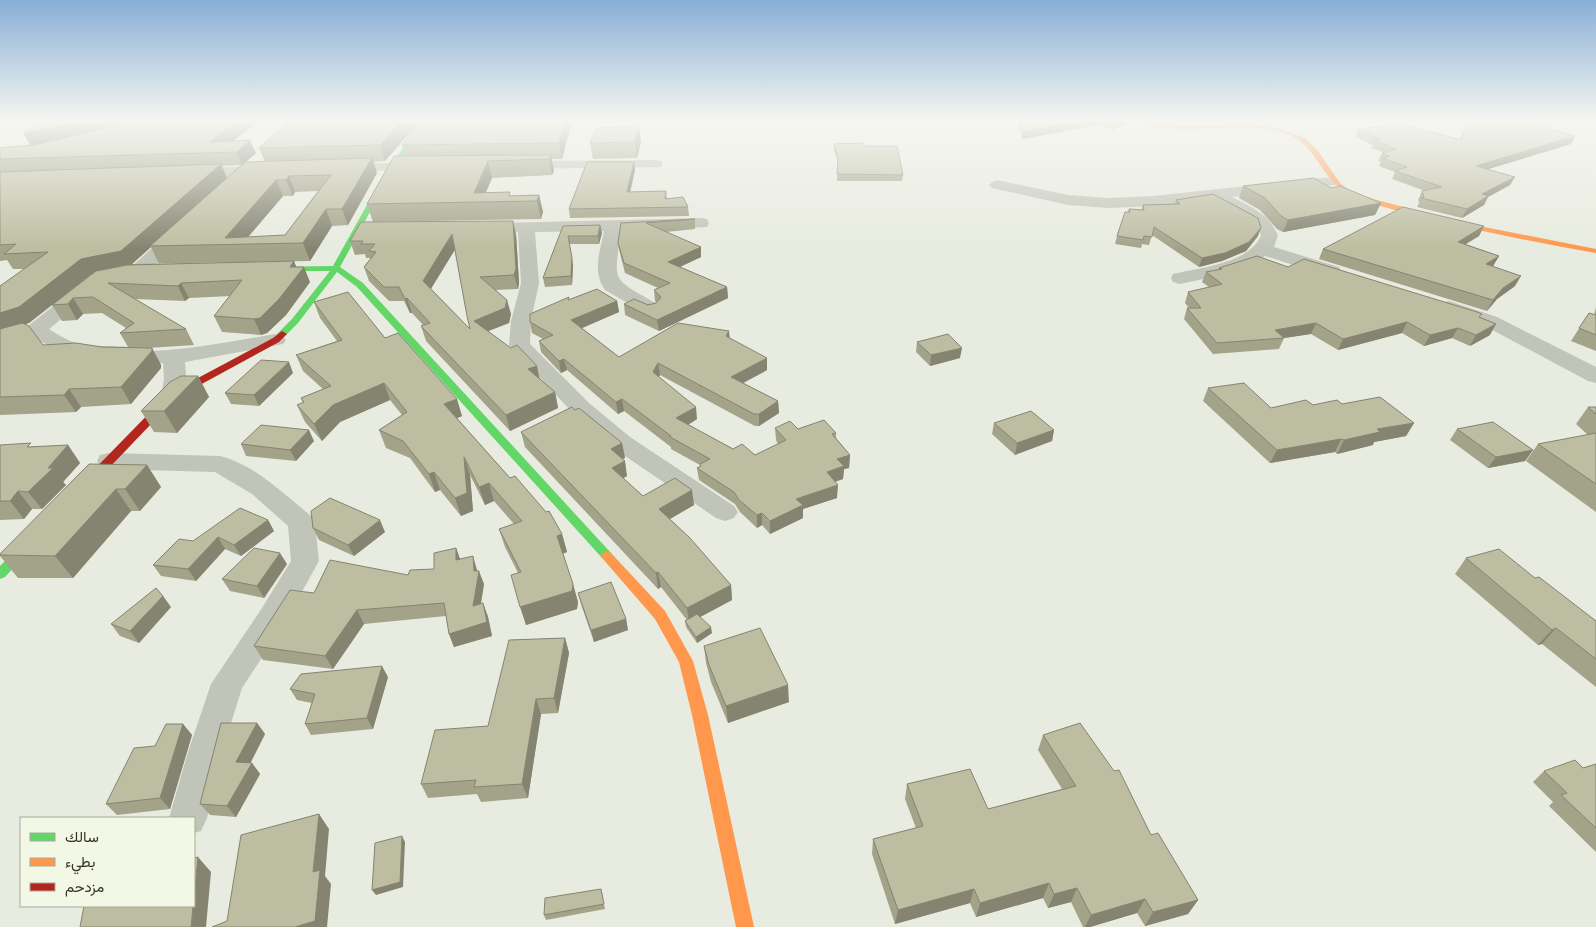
<svg xmlns="http://www.w3.org/2000/svg" width="1596" height="927" viewBox="0 0 1596 927" font-family="'Work Sans',Vazirmatn,sans-serif">
	<rect width="100%" height="100%" fill="#e8ebdf"/>
	<g fill="none" stroke-linecap="round" stroke-linejoin="round">
		<!-- street -->
		<g fill="#c1c4b8" fill-rule="evenodd">
			<polygon points="656,160 661,161 663,164 661,167 520,169 515,168 513,165 515,162 520,161"/>
			<polygon points="417,162 422,163 424,166 422,169 342,172 337,171 335,168 337,165 342,164"/>
			<polygon points="267,166 272,168 275,171 272,174 190,178 185,176 182,173 185,170 190,168"/>
			<path d="M1332 177 1337 179 1340 182 1337 185 1232 197C1254 208 1267 213 1278 235L1274 247 1339 267 1341 271 1339 275 1332 277 1325 275 1265 256C1245 273 1205 278 1180 284L1173 282 1171 278 1173 274C1199 268 1251 263 1261 235L1257 225 1249 219 1211 200 1153 206 1109 208 1068 205 992 188 989 185 992 182 997 180 1068 195 1109 198 1153 196Z"/>
			<path d="M701 218 707 219 709 223 707 227 621 231C614 284 610 277 657 304L660 308 657 312 650 314 643 312 605 290C592 271 600 252 604 231L535 232 539 283 531 321 530 344 589 403 630 437 734 506 738 512 734 518 725 521 716 518 612 447 573 413 509 345 511 321 521 283 518 232 503 231 501 227 503 223Z"/>
			<path d="M179 228 185 229 188 233 185 237 143 276 104 284 49 329C57 334 66 340 76 343 138 362 213 344 276 334L283 336 286 340 283 344 185 362C186 374 188 390 180 401L172 403 164 401 161 396 164 379 163 363C117 363 74 362 33 337L0 348V335L28 326 91 276 130 268 173 229Z"/>
			<polygon points="1449,301 1497,317 1596,367 1596,383 1588,381 1483,325 1442,311 1439,307 1442,303"/>
			<path d="M109 453 220 456C255 465 284 494 311 516L315 523 319 561 284 624 242 688 222 752 207 818 201 831 194 833V818H169L188 752 211 684 262 608 291 561 288 526 252 494 215 472 109 469 100 467 97 461 100 455Z"/>
		</g>
		<!-- fast -->
		<g fill="#63d668" fill-rule="evenodd">
			<polygon points="425,121 431,121 394,168 340,267 363,283 611,553 613,556 611,559 603,559 357,287 337,272 298,323 285,336 279,336 277,334 292,319 330,271 266,271 266,267 333,266 388,167"/>
			<polygon points="34,535 38,536 40,539 38,542 5,577 0,579 0,566 30,536"/>
		</g>
		<!-- slow -->
		<g fill="#ff974d" fill-rule="evenodd">
			<path d="M1136 121H1145L1180 126 1251 125 1282 129 1305 138 1318 151 1340 183 1348 189 1369 198 1474 225 1596 249V253C1541 243 1487 233 1433 219 1406 213 1379 207 1353 196 1317 180 1320 141 1278 131 1239 122 1197 134 1158 127 1150 125 1142 124 1136 121Z"/>
			<polygon points="607,551 611,553 665,611 693,661 708,715 754,927 736,927 692,715 679,662 655,619 603,559 601,556 603,553"/>
		</g>
		<!-- jam -->
		<polygon fill="#b3261e" fill-rule="evenodd" points="282,331 287,334 279,342 176,398 85,493 77,493 75,490 77,487 168,394 273,338"/>
	</g>
	<!-- wall -->
	<g fill="#a3a38a" fill-rule="evenodd">
		<path d="M259 121 233 141 256 153 246 162H265L259 148 290 121H420L385 161 373 162 377 173 348 225 332 226 310 261 159 264 151 247 131 264 294 261 296 267 310 282 286 315 267 333 261 335 222 332 214 316 230 296 189 298 185 301 135 299 186 329 194 345 148 348H152L161 365V368L131 404 81 407 76 412 0 415V286L25 269H13L7 260 0 261V148ZM242 165 227 178 222 166ZM318 191 285 235 248 237 283 196H293L295 192ZM92 274 52 305 62 321 77 320 83 314 102 313 126 328 120 333 128 347 43 345 25 324 29 323 90 275Z"/>
		<polygon points="421,121 572,121 562,159 551,159 554,171 552,175 492,178 485,193 511,196 539,195 543,212 541,219 373,222 367,204 405,156 402,145"/>
		<polygon points="1020,121 1131,121 1112,130 1098,125 1022,139 1019,126"/>
		<polygon points="1467,121 1525,121 1575,136 1571,144 1488,169 1510,185 1488,197 1484,205 1462,218 1417,207 1419,203 1418,200 1422,191 1425,191 1392,179 1395,172 1379,166 1381,162 1378,161 1382,153 1383,152 1371,148 1373,145 1355,137 1358,129 1460,140"/>
		<polygon points="641,142 637,158 593,159 590,143"/>
		<polygon points="834,144 865,146 903,175 902,181 837,181 838,162 834,150"/>
		<polygon points="634,162 635,170 630,192 666,191 667,199 688,207 689,216 570,218 569,209"/>
		<polygon points="1243,186 1331,188 1381,203 1375,215 1283,232 1277,229 1260,210 1239,198"/>
		<polygon points="1176,200 1258,236 1246,251 1222,261 1199,267 1152,235 1149,245 1142,244 1141,248 1115,244 1117,236 1129,209 1141,210 1143,205 1175,204"/>
		<polygon points="695,219 695,229 666,232 701,247 701,257 680,267 727,287 728,298 659,331 625,315 624,304 648,305 657,302 655,301 654,290 658,288 625,273 620,253 618,243 621,223"/>
		<polygon points="600,225 602,233 599,244 569,244 573,266 572,285 545,287 543,278 563,226"/>
		<polygon points="1484,226 1479,236 1465,244 1499,256 1493,266 1515,286 1497,299 1487,311 1319,259 1323,249"/>
		<path d="M516 234 519 283 518 289 496 290 511 314 509 323 488 331 540 379 555 392 558 408 510 431 426 341 421 326 423 325 412 313H410L404 301H389L369 281 364 267 371 258H366L365 254 355 255 350 241ZM455 249 470 329 431 289Z"/>
		<polygon points="1288,267 1480,318 1490,335 1470,346 1452,338 1424,346 1402,333 1338,350 1311,334 1284,338 1279,349 1213,354 1184,319 1187,308 1189,308 1185,303 1188,292 1209,287 1202,282 1206,272 1219,270 1219,268"/>
		<polygon points="569,300 617,301 619,312 582,328 619,357 730,338 767,370 743,383 778,401 779,413 759,426 755,426 660,375 659,377 697,419 688,425 733,449 755,455 778,444 776,440 775,428 798,429 836,433 836,438 850,455 849,468 844,469 843,479 835,482 837,498 803,509 803,518 770,534 762,525 757,528 740,512 735,504 699,480 697,468 700,466 700,465 671,449 671,447 624,411 618,414 567,370 561,373 541,352 539,341 543,339 532,333 530,322"/>
		<polygon points="314,302 385,338 462,416 457,418 510,478 562,534 567,552 563,553 578,602 577,609 526,625 518,573 505,547 499,529 514,524 494,501 485,505 470,475 473,511 461,516 440,490 435,492 410,458 386,448 379,430 402,415 390,400 340,422 322,441 305,422 297,405 303,403 301,398 323,389 303,371 296,355 337,341 320,318"/>
		<polygon points="1596,307 1596,351 1571,341 1589,313 1594,315"/>
		<polygon points="917,342 960,358 930,366 916,352"/>
		<polygon points="293,373 259,406 231,404 225,393"/>
		<polygon points="198,376 209,397 177,433 154,432 141,411"/>
		<polygon points="1208,388 1271,408 1342,404 1414,423 1406,436 1374,442 1373,445 1337,454 1335,452 1270,463 1203,401"/>
		<polygon points="1588,407 1596,407 1596,512 1526,461 1538,444 1588,435 1576,424"/>
		<polygon points="994,423 1054,430 1052,441 1015,455 992,434"/>
		<polygon points="1457,429 1533,450 1525,461 1488,468 1450,440"/>
		<polygon points="521,432 622,443 625,458 622,459 627,476 623,478 643,496 694,505 670,519 731,585 732,600 700,617 712,633 697,643 686,627 685,621 687,620 661,587 658,589 525,447"/>
		<polygon points="314,441 296,461 246,456 241,444"/>
		<polygon points="0,445 33,447 68,445 80,463 63,482 66,485 42,509 32,509 24,519 0,520"/>
		<polygon points="147,465 161,487 140,511 131,511 73,578 18,578 0,556 0,554"/>
		<polygon points="268,520 274,531 241,556 225,549 196,581 161,576 153,565 193,541"/>
		<polygon points="313,528 385,532 354,556 319,540"/>
		<polygon points="456,548 460,559 477,570 484,584 481,604 483,603 488,617 492,636 454,647 449,634 446,616 364,624 333,669 263,660 254,646 314,593 408,575 434,569"/>
		<polygon points="1466,558 1535,578 1596,621 1596,687 1542,644 1538,645 1455,574"/>
		<polygon points="287,564 264,598 230,591 222,579"/>
		<polygon points="578,593 626,619 628,630 594,642 581,604"/>
		<polygon points="171,607 139,643 120,636 111,624"/>
		<polygon points="565,638 569,653 558,713 541,714 528,798 481,802 477,794 428,798 421,784 488,726"/>
		<polygon points="704,646 789,702 728,723 711,682 706,663"/>
		<polygon points="388,677 373,729 311,735 305,724 312,703 297,700 290,689"/>
		<polygon points="257,723 265,734 250,763 252,763 260,774 236,817 210,815 200,804"/>
		<polygon points="183,724 192,735 170,809 117,815 106,804 155,746"/>
		<polygon points="1043,735 1151,835 1198,900 1188,914 1145,926 1137,913 1090,927 1083,927 1071,902 1048,908 1043,898 976,917 970,903 895,924 872,854 873,839 916,828 905,799 907,784 988,809 1062,789 1038,750"/>
		<polygon points="1596,764 1596,852 1549,806 1553,802 1533,782 1544,771 1583,768"/>
		<polygon points="601,889 605,909 546,920 544,915"/>
	</g>
	<!-- shaded-wall -->
	<g fill="#848471">
		<polygon points="83,121 135,121 70,139 31,146 23,133"/>
		<polygon points="238,121 259,121 219,152 210,142"/>
		<polygon points="402,121 420,121 385,161 380,145"/>
		<polygon points="565,121 572,121 562,159 559,143"/>
		<polygon points="1083,121 1099,121 1098,125 1022,139 1023,131"/>
		<polygon points="1119,121 1131,121 1112,130 1114,123"/>
		<polygon points="639,126 641,142 637,158 635,142"/>
		<polygon points="1575,136 1571,144 1472,174 1476,166"/>
		<polygon points="250,140 256,153 242,165 237,152"/>
		<polygon points="551,155 554,171 552,175 549,159"/>
		<polygon points="372,158 377,173 348,225 342,209"/>
		<polygon points="488,161 492,178 482,202 474,193"/>
		<polygon points="634,162 635,170 628,201 627,192"/>
		<polygon points="221,164 227,178 150,246 151,247 130,266 90,275 29,323 0,333 0,313"/>
		<polygon points="289,176 295,192 293,196 286,180"/>
		<polygon points="1515,177 1510,185 1488,197 1484,205 1462,218 1467,209 1482,194"/>
		<polygon points="276,180 283,196 242,244 225,238"/>
		<polygon points="539,195 543,212 541,219 537,201"/>
		<polygon points="1381,203 1375,215 1283,232 1288,220"/>
		<polygon points="326,209 332,226 310,261 303,243"/>
		<polygon points="513,221 516,234 519,283 518,289 514,275"/>
		<polygon points="600,225 602,233 599,244 598,236"/>
		<polygon points="1484,226 1479,236 1453,252 1458,242"/>
		<polygon points="1261,228 1258,236 1246,251 1222,261 1199,267 1202,258"/>
		<polygon points="452,234 456,248 427,295 423,281"/>
		<polygon points="701,247 701,257 669,272 668,262"/>
		<polygon points="1499,256 1493,266 1486,264"/>
		<polygon points="572,258 573,266 572,285 571,276"/>
		<polygon points="294,261 299,274 304,267 310,282 286,315 267,333 261,335 254,319"/>
		<polygon points="1521,276 1515,286 1497,299 1487,311 1493,300 1503,288"/>
		<polygon points="181,283 189,298 185,301 178,286"/>
		<polygon points="727,287 728,298 659,331 657,320"/>
		<polygon points="73,298 83,314 77,320 68,304"/>
		<polygon points="407,298 412,313 410,313 405,299"/>
		<polygon points="507,300 511,314 509,323 478,335 474,321"/>
		<polygon points="617,301 619,312 573,332 571,320"/>
		<polygon points="1407,322 1402,333 1338,350 1343,339"/>
		<polygon points="1316,323 1311,334 1284,338 1275,330"/>
		<polygon points="1496,324 1490,335 1470,346 1476,335"/>
		<polygon points="1458,328 1452,338 1424,346 1430,335"/>
		<polygon points="729,331 730,342 726,336"/>
		<polygon points="152,348 161,365 161,368 131,404 121,387"/>
		<polygon points="962,348 960,358 930,366 931,355"/>
		<polygon points="767,358 767,370 732,389 731,377"/>
		<polygon points="564,359 567,370 561,373 559,361"/>
		<polygon points="289,362 293,373 259,406 254,395"/>
		<polygon points="658,363 660,375 654,384 653,372"/>
		<polygon points="537,366 540,381 528,369"/>
		<polygon points="198,376 209,397 177,433 164,411"/>
		<polygon points="384,383 390,400 340,422 322,441 314,424 333,405"/>
		<polygon points="69,389 81,407 76,412 64,395"/>
		<polygon points="555,392 558,408 510,431 506,415"/>
		<polygon points="457,399 462,416 450,421 444,404"/>
		<polygon points="622,399 624,411 618,414 616,402"/>
		<polygon points="778,401 779,413 759,426 759,414"/>
		<polygon points="696,407 697,419 678,431 676,418"/>
		<polygon points="1414,423 1406,436 1374,442 1373,445 1337,454 1344,440 1377,429"/>
		<polygon points="309,430 314,441 296,461 290,450"/>
		<polygon points="1054,430 1052,441 1015,455 1017,443"/>
		<polygon points="1341,439 1335,452 1270,463 1277,450"/>
		<polygon points="622,443 625,458 613,463 611,449"/>
		<polygon points="68,445 80,463 63,482 66,485 42,509 28,492 48,468"/>
		<polygon points="1533,450 1525,461 1488,468 1496,457"/>
		<polygon points="850,455 849,468 844,469 843,479 827,484 827,472 837,459"/>
		<polygon points="464,457 470,475 473,511 461,516 455,498"/>
		<polygon points="625,461 627,476 615,483 612,468"/>
		<polygon points="147,465 161,487 140,511 125,489"/>
		<polygon points="434,472 440,490 435,492 429,474"/>
		<polygon points="489,483 494,501 485,505 479,487"/>
		<polygon points="838,485 837,498 803,509 803,518 770,534 770,521 796,499"/>
		<polygon points="116,489 131,511 73,578 55,556"/>
		<polygon points="692,490 694,505 661,524 659,509"/>
		<polygon points="18,491 32,509 24,519 10,501"/>
		<polygon points="762,513 762,525 757,528 757,515"/>
		<polygon points="268,520 274,531 241,556 234,545"/>
		<polygon points="380,520 385,532 354,556 348,545"/>
		<polygon points="562,534 567,552 562,554 557,536"/>
		<polygon points="218,537 225,549 196,581 188,569"/>
		<polygon points="456,548 461,562 456,560"/>
		<polygon points="280,553 287,564 264,598 257,586"/>
		<polygon points="473,556 477,570 478,578 479,571 484,584 478,620 473,606 474,571"/>
		<polygon points="658,572 661,587 658,589 656,573"/>
		<polygon points="573,584 578,602 577,609 526,625 520,607"/>
		<polygon points="731,585 732,600 689,623 687,608"/>
		<polygon points="163,596 171,607 139,643 130,631"/>
		<polygon points="483,603 488,617 492,636 454,647 449,634"/>
		<polygon points="357,610 364,624 333,669 325,656"/>
		<polygon points="626,619 628,630 594,642 591,630"/>
		<polygon points="711,627 712,633 697,643 696,637"/>
		<polygon points="1556,628 1542,644 1538,645 1552,630"/>
		<polygon points="565,638 569,653 558,713 554,698"/>
		<polygon points="382,666 388,677 373,729 367,718"/>
		<polygon points="788,685 789,702 728,723 726,706"/>
		<polygon points="536,699 541,714 528,798 522,784"/>
		<polygon points="257,723 265,734 245,774 236,762"/>
		<polygon points="183,724 192,735 170,809 160,798"/>
		<polygon points="252,763 260,774 236,817 227,806"/>
		<polygon points="319,814 329,829 325,876 331,884 327,927 295,927 313,872"/>
		<polygon points="402,836 405,842 403,887 376,895 372,890"/>
		<polygon points="198,857 211,872 206,927 191,927 193,906 194,906 194,896"/>
		<polygon points="1049,883 1043,898 976,917 980,903"/>
		<polygon points="1077,888 1071,902 1048,908 1054,894"/>
		<polygon points="974,889 970,903 895,924 898,910"/>
		<polygon points="1145,899 1137,913 1090,927 1085,927 1091,915"/>
		<polygon points="1198,900 1188,914 1145,926 1153,912"/>
	</g>
	<!-- building -->
	<g fill="#bdbda1" stroke="#848471" fill-rule="evenodd">
		<polygon points="44,121 83,121 64,126 23,133"/>
		<polygon points="129,121 238,121 210,142 250,140 237,152 0,159 0,148 34,145 94,131"/>
		<polygon points="290,121 402,121 380,145 259,148"/>
		<polygon points="421,121 565,121 559,143 402,145"/>
		<polygon points="1020,121 1083,121 1023,131"/>
		<polygon points="1107,121 1119,121 1114,123"/>
		<polygon points="1468,121 1525,121 1575,136 1476,166 1515,177 1482,194 1488,196 1467,209 1421,198 1424,197 1422,191 1442,187 1395,171 1407,167 1383,158 1390,156 1382,153 1396,149 1375,140 1381,139 1358,129 1401,124 1461,140"/>
		<polygon points="639,126 635,142 590,143 596,128"/>
		<polygon points="863,143 865,146 897,146 903,175 837,174 838,157 834,144"/>
		<polygon points="551,155 549,159 488,161 474,193 510,192 509,196 539,195 537,201 367,204 394,156"/>
		<path d="M372 158 342 209H326L303 243 150 246 245 162ZM331 175 285 235 225 238 276 180H286L289 176Z"/>
		<polygon points="587,162 634,162 627,192 666,191 665,199 683,197 688,207 569,209"/>
		<polygon points="221,164 121,251 81,259 19,307 0,313 0,286 48,252 4,254 16,244 0,245 0,172"/>
		<polygon points="1314,178 1331,188 1340,186 1381,203 1288,220 1281,216 1265,198 1243,186"/>
		<polygon points="1213,194 1258,218 1261,228 1249,242 1225,253 1202,258 1154,227 1152,237 1144,236 1143,240 1117,236 1125,212 1130,212 1129,209 1144,210 1143,205 1180,204 1176,200"/>
		<polygon points="1403,207 1484,226 1458,242 1499,256 1486,264 1521,276 1503,288 1493,300 1323,249"/>
		<polygon points="695,219 646,223 701,247 668,262 727,287 657,320 624,304 634,299 648,305 656,303 661,297 654,290 670,283 624,263 618,243 621,223"/>
		<path d="M513 221 516 269 514 275 480 277 507 300 505 308 474 321 511 348 517 345 537 366 528 369 555 392 506 415 421 326 430 323 407 298 405 299 399 287H384L364 267 376 252 369 251 375 244H361L363 241H350L361 222ZM452 234 467 316 470 329 423 281Z"/>
		<polygon points="600,225 598,236 568,236 572,258 571,276 543,278 563,226"/>
		<polygon points="1257,256 1288,267 1304,259 1477,312 1482,314 1479,317 1496,324 1476,335 1458,328 1430,335 1407,322 1343,339 1316,323 1275,330 1284,338 1217,343 1187,308 1201,308 1188,292 1222,284 1206,272 1222,269 1219,268"/>
		<polygon points="294,261 290,267 304,267 279,299 260,318 254,319 214,316 242,280 181,283 178,286 108,283 186,329 120,333 134,323 93,297 73,298 68,304 52,305 96,271 127,265"/>
		<polygon points="597,289 617,301 571,320 619,357 678,323 729,331 726,336 767,358 731,377 778,401 759,414 754,414 658,363 653,372 696,407 676,418 733,449 742,444 755,455 786,440 775,428 790,421 798,429 824,420 836,433 832,434 850,455 837,459 844,466 827,472 838,485 796,499 803,505 770,521 762,513 757,515 739,500 734,492 697,468 701,466 700,464 710,459 670,437 671,436 622,399 616,402 564,359 559,361 539,341 553,335 530,322 530,314 569,297 568,300"/>
		<polygon points="348,292 385,338 398,333 457,399 444,404 510,478 515,476 546,512 549,511 562,534 557,536 573,584 572,591 520,607 511,575 521,572 499,529 522,521 489,483 479,487 464,457 467,493 455,498 434,472 429,474 403,441 379,430 407,412 384,383 333,405 314,424 297,405 304,402 301,398 331,386 296,355 342,340 314,302"/>
		<polygon points="1589,313 1596,315 1596,335 1579,328"/>
		<polygon points="22,323 29,326 43,345 76,343 102,347 152,348 152,351 121,387 69,389 64,395 0,397 0,329"/>
		<polygon points="948,334 962,348 931,355 917,342"/>
		<polygon points="261,360 289,362 254,395 225,393"/>
		<polygon points="181,376 198,376 164,411 141,411 170,382"/>
		<polygon points="1244,383 1271,408 1306,400 1313,405 1337,400 1342,404 1380,397 1414,423 1377,429 1380,432 1344,440 1341,439 1277,450 1208,388"/>
		<polygon points="572,407 575,410 579,408 622,443 611,449 625,461 612,468 643,496 675,478 692,490 659,509 690,538 731,585 687,608 658,572 656,573 521,432"/>
		<polygon points="1588,407 1596,407 1596,414"/>
		<polygon points="1031,411 1054,430 1017,443 994,423"/>
		<polygon points="1493,422 1533,450 1496,457 1457,429"/>
		<polygon points="261,425 309,430 290,450 241,444"/>
		<polygon points="1596,433 1596,484 1538,444"/>
		<polygon points="31,443 27,447 68,445 48,468 53,468 28,492 18,491 10,501 0,501 0,445"/>
		<polygon points="89,464 147,465 125,489 116,489 55,556 0,555 0,554"/>
		<polygon points="330,498 380,520 348,545 313,528 311,511"/>
		<polygon points="240,508 268,520 234,545 218,537 188,569 153,565 179,539 193,541"/>
		<polygon points="254,548 280,553 257,586 222,579"/>
		<polygon points="456,548 456,560 473,556 474,571 479,571 473,606 483,603 487,622 449,634 444,603 357,610 325,656 254,646 290,590 314,593 330,560 408,575 410,570 434,569 434,553"/>
		<polygon points="1499,549 1535,578 1539,577 1596,621 1596,659 1556,628 1552,630 1466,558"/>
		<polygon points="611,582 626,619 591,630 578,593"/>
		<polygon points="156,588 163,596 130,631 111,624"/>
		<polygon points="697,614 711,627 696,637 685,621"/>
		<polygon points="760,628 788,685 726,706 709,665 704,646"/>
		<polygon points="565,638 554,698 536,699 522,784 474,787 476,780 421,784 435,730 488,726 509,640"/>
		<polygon points="382,666 367,718 305,724 315,694 290,689 301,674"/>
		<polygon points="221,723 257,723 236,762 252,763 227,806 200,804"/>
		<polygon points="1080,723 1114,771 1119,770 1151,835 1158,833 1198,900 1153,912 1145,899 1091,915 1077,888 1054,894 1049,883 980,903 974,889 898,910 873,839 923,826 907,784 970,769 988,809 1076,786 1043,735"/>
		<polygon points="166,724 183,724 160,798 106,804 134,748 155,746"/>
		<polygon points="1575,760 1583,768 1596,764 1596,828 1561,795 1567,793 1544,771"/>
		<polygon points="319,814 313,872 320,870 315,921 295,927 212,927 227,921 241,835"/>
		<polygon points="402,836 400,882 372,890 375,843"/>
		<polygon points="198,857 194,896 194,858"/>
		<polygon points="601,889 604,904 544,915 545,898"/>
		<polygon points="84,906 193,906 191,927 80,927"/>
	</g>
	<!-- sky -->
	<linearGradient id="sky" x2="0" y2="1"><stop stop-color="#89aed6"/><stop offset="0.48" stop-color="#f5f6f1"/><stop offset="1" stop-color="#f5f6f1" stop-opacity="0"/></linearGradient>
	<rect width="1596" height="250" fill="url(#sky)"/>
	<!-- legend -->
	<rect x="20" y="817" width="175" height="90" fill="#f3f8e6" stroke="#a6aa9a"/>
	<rect x="30" y="833" width="25" height="8" fill="#63d668" stroke="#a6aa9a"/>
	<text x="65" y="842" font-size="15" fill="#333427">سالك</text>
	<rect x="30" y="858" width="25" height="8" fill="#ff974d" stroke="#a6aa9a"/>
	<text x="65" y="867" font-size="15" fill="#333427">بطيء</text>
	<rect x="30" y="883" width="25" height="8" fill="#b3261e" stroke="#a6aa9a"/>
	<text x="65" y="892" font-size="15" fill="#333427">مزدحم</text>
</svg>
